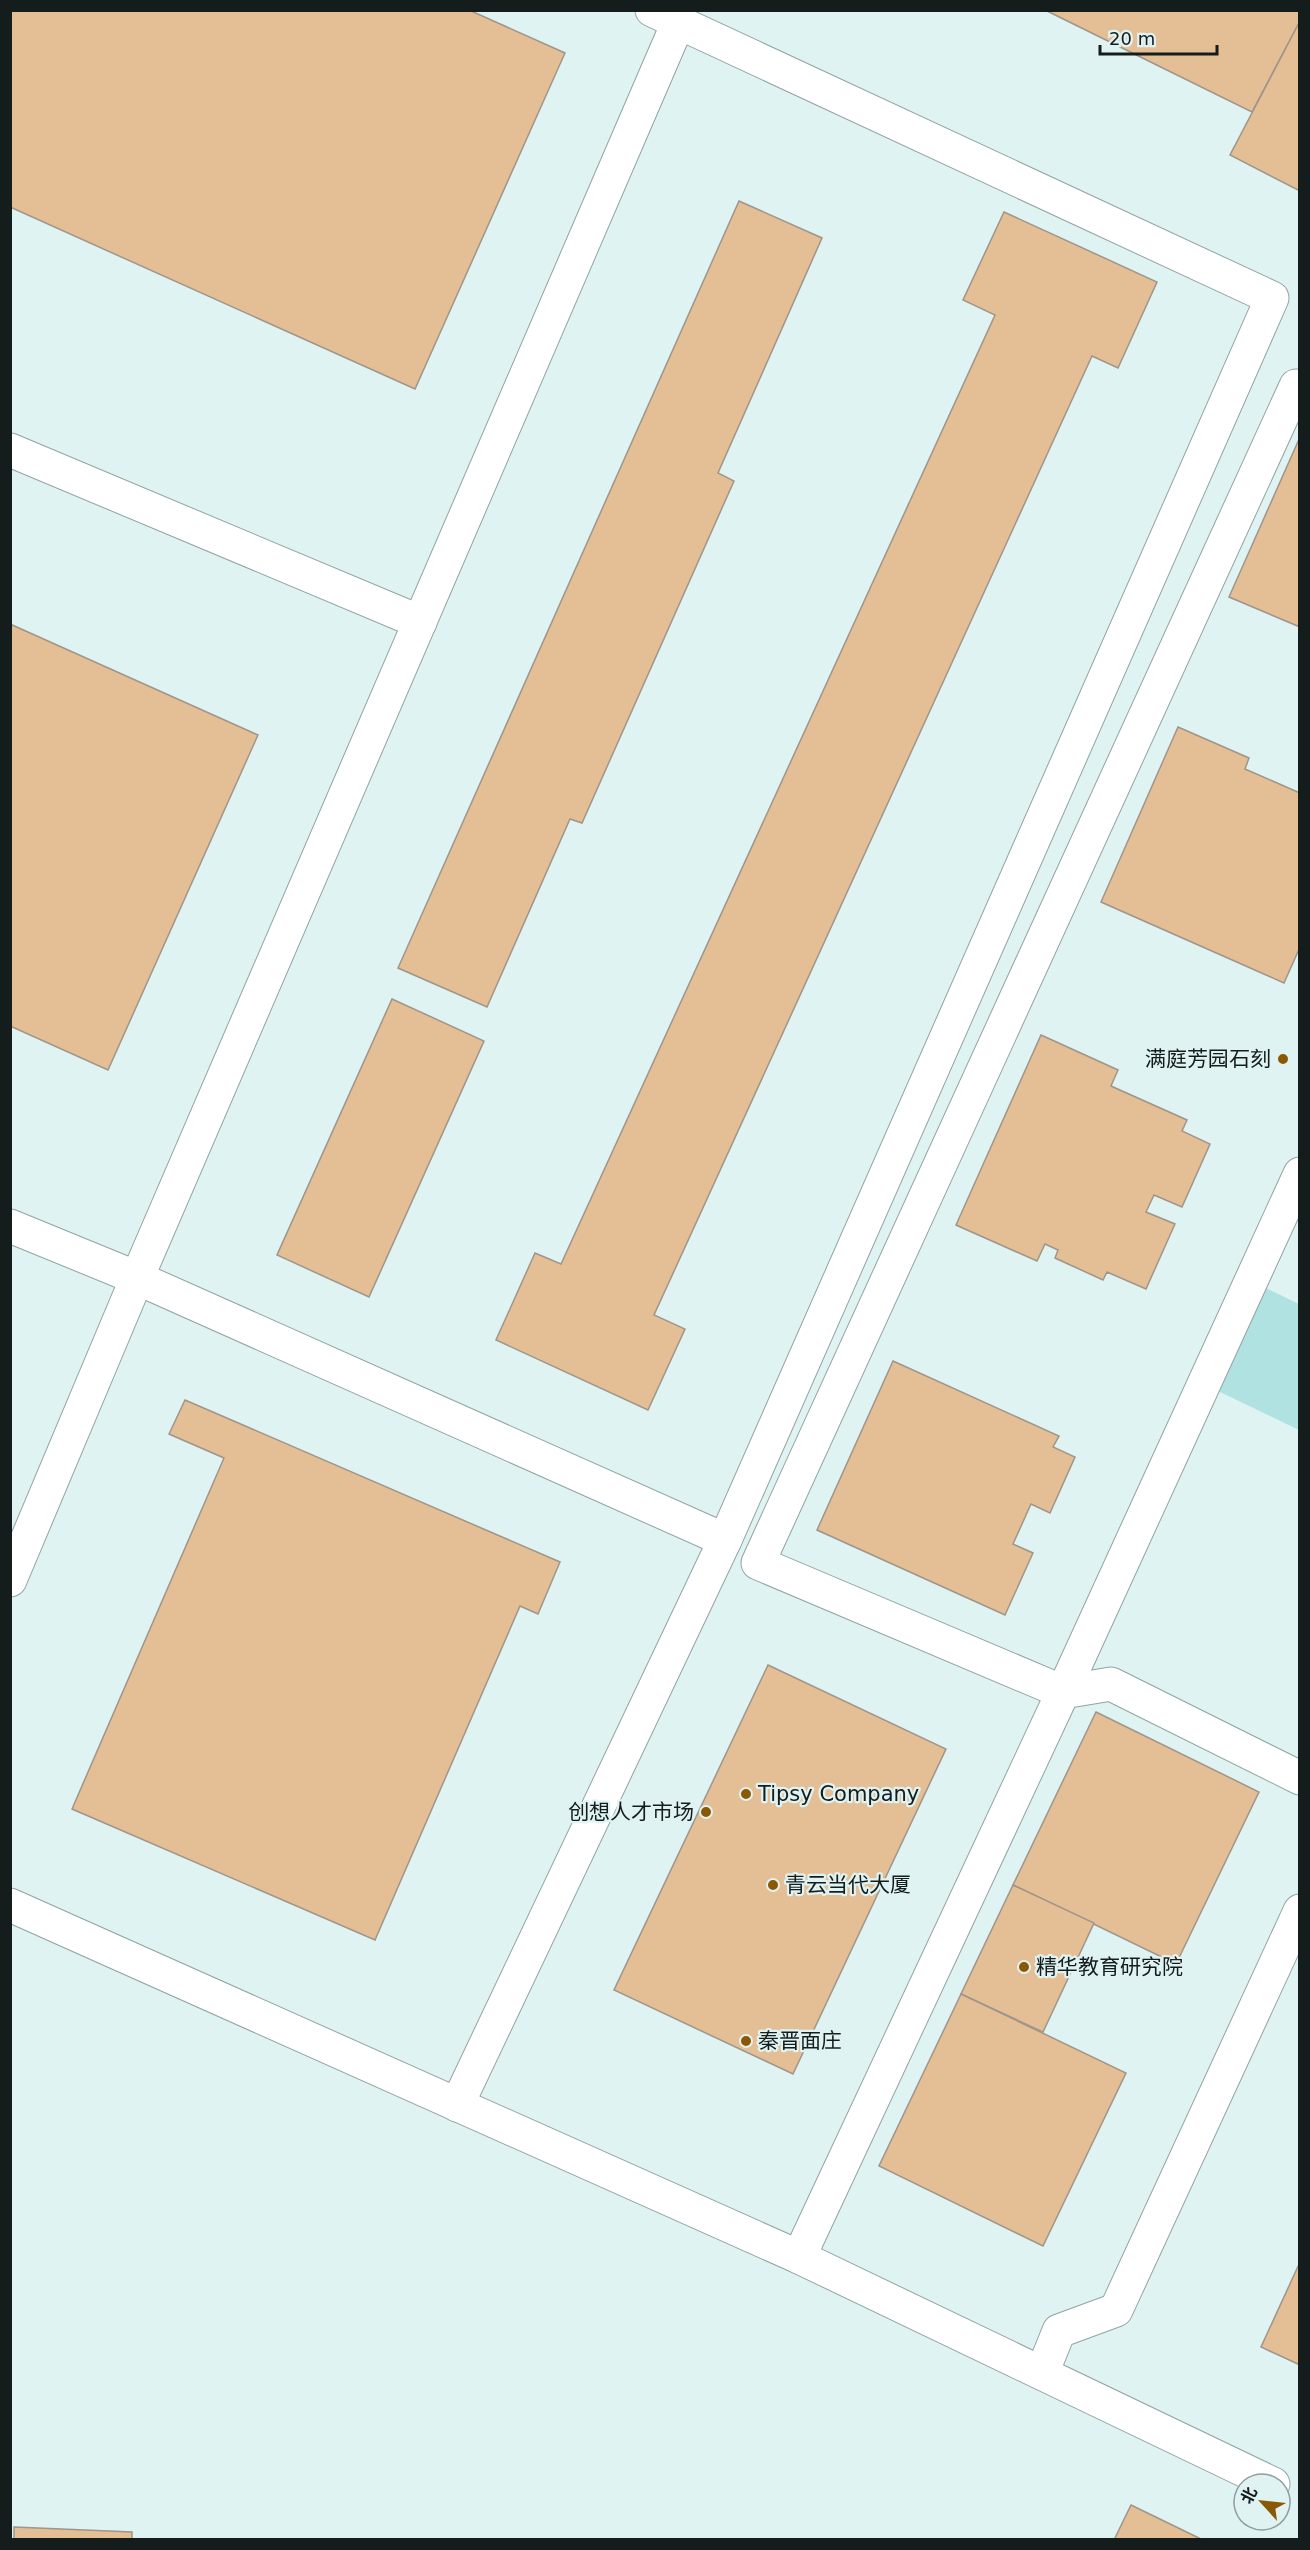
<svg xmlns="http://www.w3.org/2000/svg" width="1310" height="2550" viewBox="0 0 1310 2550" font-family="'DejaVu Sans','Noto Sans SC',sans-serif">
	<rect width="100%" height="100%" fill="#e0f3f3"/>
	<!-- green -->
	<polygon fill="#b1e2e2" points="1266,1288 1299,1304 1299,1430 1218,1391"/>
	<!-- building -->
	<g fill="#e4bf95" stroke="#9f958a" stroke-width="1.5">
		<polygon points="10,10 469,10 565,53 415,389 10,207"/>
		<polygon points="1045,10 1300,10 1300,21 1252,112"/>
		<polygon points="1300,21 1300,191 1230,155"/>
		<polygon points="739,201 822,238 718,473 734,481 582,823 570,819 487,1007 398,968"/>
		<polygon points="1004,212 1157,282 1118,368 1092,356 654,1315 685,1329 648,1410 496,1340 535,1253 561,1264 995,315 963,300"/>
		<polygon points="1300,437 1300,627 1229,597"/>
		<polygon points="10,624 258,735 108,1070 10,1026"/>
		<polygon points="1178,727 1249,758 1245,769 1300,793 1300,947 1284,983 1101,902"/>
		<polygon points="392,999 484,1041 369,1297 277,1255"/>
		<polygon points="1041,1035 1118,1070 1111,1086 1187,1120 1182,1131 1210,1144 1182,1207 1154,1195 1146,1212 1175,1224 1146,1289 1107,1272 1103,1280 1055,1258 1058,1250 1045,1244 1037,1261 956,1225"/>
		<polygon points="893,1361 1059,1436 1053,1447 1075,1457 1050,1513 1031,1504 1013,1544 1033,1553 1005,1615 817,1530"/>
		<polygon points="185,1400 560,1562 538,1614 520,1606 375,1940 72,1809 224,1458 169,1434"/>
		<polygon points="768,1665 946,1749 793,2074 614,1990"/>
		<polygon points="1096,1712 1259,1792 1176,1964 1013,1885"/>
		<polygon points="1013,1885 1094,1923 1043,2032 961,1994"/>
		<polygon points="961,1994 1126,2073 1043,2246 879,2166"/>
		<polygon points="1300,2262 1300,2365 1261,2347"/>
		<polygon points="1131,2505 1203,2540 1114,2540"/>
		<polygon points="14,2527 132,2532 132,2540 14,2540"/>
	</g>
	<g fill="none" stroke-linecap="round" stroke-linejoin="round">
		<defs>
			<g id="minor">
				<polyline points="1300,388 1296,386 758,1563 1063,1692 1300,1174"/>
				<polyline points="10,450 420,622"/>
				<polyline points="10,1226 137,1278 725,1540"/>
				<polyline points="10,1580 137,1278 678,23"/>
				<polyline points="10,1905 799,2257 1273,2484"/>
				<polyline points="457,2105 725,1540 1272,298 652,10"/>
				<polyline points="799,2257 1063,1692 1111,1684 1300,1778"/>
				<polyline points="1042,2373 1059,2331 1116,2310 1300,1911"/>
			</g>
		</defs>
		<!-- minor casing -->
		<use href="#minor" stroke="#91a3a3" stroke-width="35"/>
		<!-- minor -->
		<use href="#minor" stroke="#fff" stroke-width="33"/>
	</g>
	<!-- markers -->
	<g fill="#8b5803" stroke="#e0f3f3" stroke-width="2">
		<circle cx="1283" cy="1059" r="6"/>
		<circle cx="746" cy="1794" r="6"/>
		<circle cx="706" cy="1812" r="6"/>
		<circle cx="773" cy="1885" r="6"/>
		<circle cx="1024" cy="1967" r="6"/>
		<circle cx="746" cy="2041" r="6"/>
	</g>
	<g text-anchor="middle" stroke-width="4.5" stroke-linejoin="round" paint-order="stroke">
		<!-- poi labels -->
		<g font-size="21" fill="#151c1c" stroke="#e0f3f3" text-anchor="start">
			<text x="1271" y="1066" text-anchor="end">满庭芳园石刻</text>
			<text x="758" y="1801">Tipsy Company</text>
			<text x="694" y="1819" text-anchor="end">创想人才市场</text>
			<text x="785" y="1892">青云当代大厦</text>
			<text x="1036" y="1974">精华教育研究院</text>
			<text x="758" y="2048">秦晋面庄</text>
		</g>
	</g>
	<!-- border -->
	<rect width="1310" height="2550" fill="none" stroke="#151c1c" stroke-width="24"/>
	<!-- north arrow -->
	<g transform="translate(1262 2502) rotate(297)"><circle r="28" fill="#e0f3f3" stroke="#8f9d9d" stroke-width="1.5"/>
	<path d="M0-4.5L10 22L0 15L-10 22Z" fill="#8b5803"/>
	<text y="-9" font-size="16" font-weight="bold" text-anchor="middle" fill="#151c1c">北</text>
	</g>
	<!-- scale -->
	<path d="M1100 45v9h117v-9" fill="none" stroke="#151c1c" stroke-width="3"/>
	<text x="1109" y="45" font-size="18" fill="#151c1c" stroke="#e0f3f3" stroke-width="4.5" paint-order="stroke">20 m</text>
</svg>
